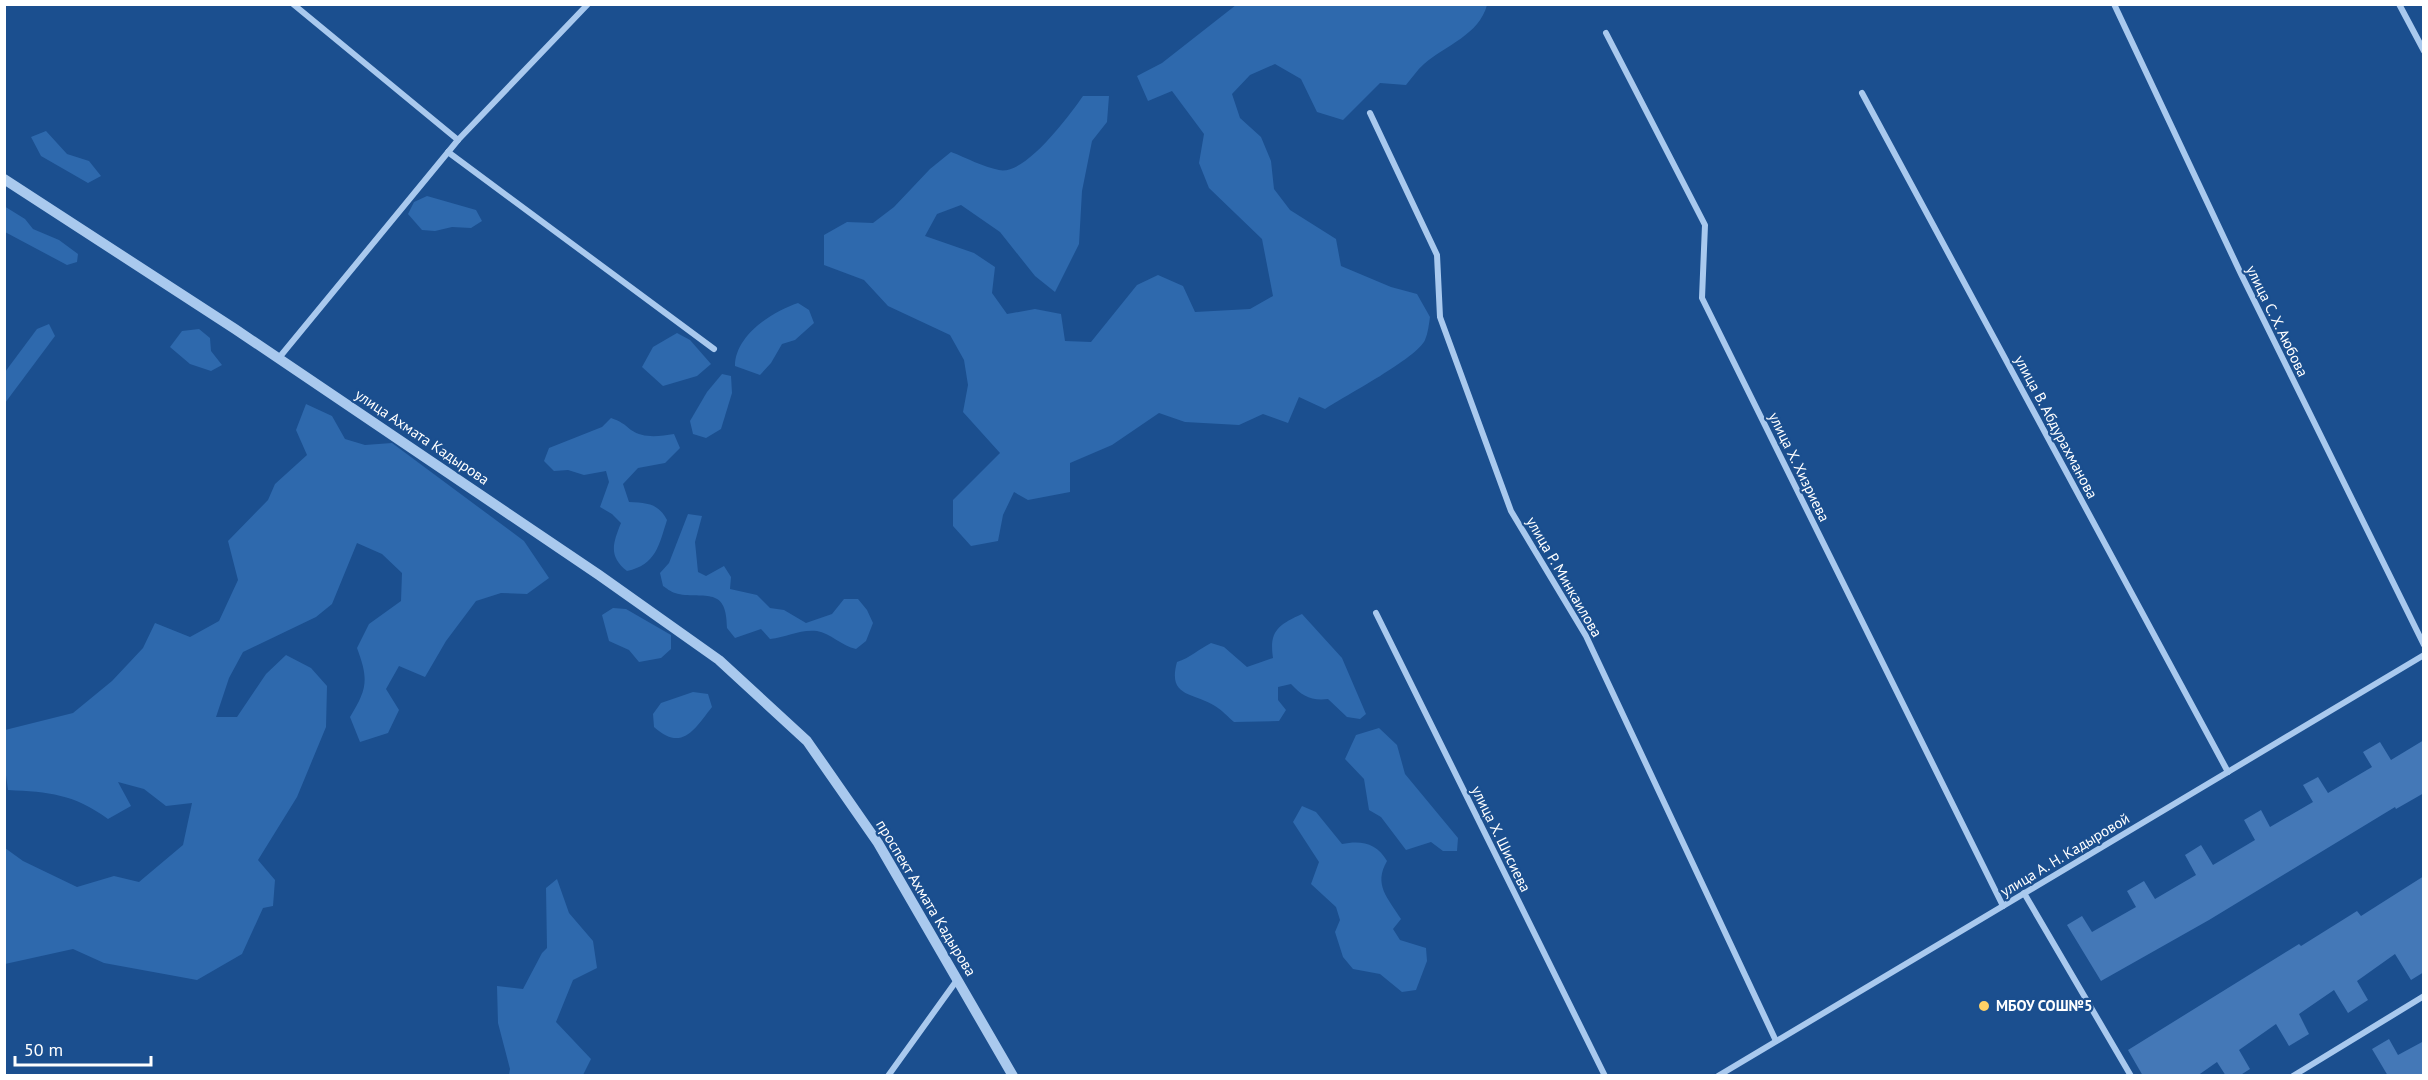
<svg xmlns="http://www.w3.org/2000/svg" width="2428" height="1080" viewBox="0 0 2428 1080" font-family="'PT Sans',sans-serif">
	<rect width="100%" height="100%" fill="#1b4f8f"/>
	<!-- green -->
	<g fill="#2e69ad">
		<path d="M1236 5H1487C1479 35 1446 45 1424 64 1417 70 1412 78 1406 85L1380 83 1343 120 1317 112 1301 79 1275 64 1250 75 1232 94 1240 118 1261 137 1271 161 1274 189 1290 210 1336 239 1341 266 1391 287 1417 294 1430 317C1429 324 1428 333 1425 340 1417 358 1345 396 1325 409L1299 397 1288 423 1263 414 1239 425 1185 422 1159 413 1112 445 1070 463V492L1028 500 1014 492 1003 515 998 541 971 546 953 526V500L1000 453 963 412 968 385 964 360 950 335 888 306 864 280 824 265V235L847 222 873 223 894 207 930 169 951 152C967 158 983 167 999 170 1025 176 1069 116 1083 96H1109L1107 122 1092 141 1082 191 1079 244 1055 292 1035 276 1000 232 961 205 937 214 925 236 974 253 995 267 992 293 1007 314 1035 309 1061 314 1065 341 1091 342 1137 285 1158 275 1183 286 1195 312 1250 309 1273 296 1262 239 1209 188 1199 163 1204 134 1172 91 1148 101 1137 76 1162 63Z"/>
		<polygon points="46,131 67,154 89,161 101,176 88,183 41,156 31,137"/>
		<polygon points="427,196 476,210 482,221 471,228 452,227 435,231 422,230 408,214 414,202"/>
		<polygon points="4,206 25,219 33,229 59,240 78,254 77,262 67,265 5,232"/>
		<path d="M798 303 809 310 814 323 795 340 782 344 771 363 760 375 735 366C735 336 771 312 798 303Z"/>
		<polygon points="49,324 55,336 5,403 5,372 37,329"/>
		<polygon points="199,329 210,338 211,351 222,365 211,371 190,364 170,347 182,331"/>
		<polygon points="677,333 690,340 711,364 697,376 663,386 642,367 653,347"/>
		<polygon points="722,374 731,376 732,393 721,429 706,438 693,434 690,421 707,392"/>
		<path d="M306 404 332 416 345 439 365 445 392 443 524 541 549 578 527 594 501 593 476 601 446 641 425 677 399 666 386 689 399 710 388 733 360 742 350 717C367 689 369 680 357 648L369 624 401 601 402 573 382 554 357 543 332 604 316 617 243 652 229 678 216 717H237L266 674 286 655 311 668 327 686 326 727 297 797 258 860 275 880 273 906 263 908 242 954 197 980 104 963 73 949 5 964V848L23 861 77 887 114 876 139 882 183 845 192 803 166 806 144 789 118 782 131 806 108 819C74 794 49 792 8 790L5 768V730L73 713 112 681 143 648 155 623 190 637 219 621 238 580 228 541 268 500 275 484 307 455 296 430Z"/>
		<path d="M611 418C620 421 624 424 631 430 644 439 660 436 674 434L680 448 665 463 638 468 623 484 629 502C647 503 658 503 667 520 659 545 656 565 627 571 608 556 613 543 621 523L612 514 600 507 609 482 606 471 584 475 568 470 554 471 544 461 549 448 602 427Z"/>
		<path d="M688 514 702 516 695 542 698 572 706 576 724 566 731 577 730 589 757 595 770 608 784 610 806 623 832 614 844 599H858L867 610 873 623 866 641 856 649C842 646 830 633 817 631 800 629 787 637 770 639L761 629 735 638 727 628C727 583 702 601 675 593 671 592 666 588 663 586L660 573 669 563Z"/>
		<polygon points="613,608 626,609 671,635 671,649 661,658 639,662 629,650 609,641 602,615"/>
		<path d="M1302 614 1342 658 1366 714 1360 719 1347 717 1328 699C1311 701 1302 696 1291 684L1278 687V700L1286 710 1279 721 1234 722C1228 717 1222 710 1215 706 1194 692 1167 698 1177 662 1190 658 1199 649 1211 643L1224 647 1247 667 1273 658C1269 631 1278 625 1302 614Z"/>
		<path d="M693 692 708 694 712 707C694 730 682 752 654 727L653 714 661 703Z"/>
		<polygon points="1379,728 1397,745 1405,774 1458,838 1457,851 1443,851 1431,842 1406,850 1381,817 1369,810 1364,779 1345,759 1356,735"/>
		<path d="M1302 806 1316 812 1342 844C1361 840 1377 843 1387 861 1373 885 1388 898 1401 919L1393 929 1400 940 1426 948 1427 961 1416 990 1402 992 1380 974 1353 969 1343 957 1335 932 1340 920 1336 907 1311 884 1319 862 1293 822Z"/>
		<polygon points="557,879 569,913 593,941 597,968 573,980 556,1022 591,1059 583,1075 509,1075 510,1069 498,1023 497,986 523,989 542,953 547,948 546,888"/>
	</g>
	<!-- building -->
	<g fill="#4478b7">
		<polygon points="2424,740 2424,793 2396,809 2395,807 2209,920 2101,981 2067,925 2082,916 2092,932 2136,907 2127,891 2144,881 2155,899 2196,875 2185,855 2201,845 2213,865 2255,840 2244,820 2261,810 2270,827 2313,802 2303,785 2318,777 2328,793 2372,767 2363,752 2380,742 2391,760"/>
		<polygon points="2424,876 2424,972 2411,980 2395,954 2357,981 2368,1000 2348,1013 2334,990 2299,1014 2309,1034 2289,1046 2276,1024 2239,1050 2250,1069 2239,1076 2226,1076 2217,1062 2197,1076 2143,1076 2128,1050 2299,944 2301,946 2357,911 2361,916"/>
		<polygon points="2389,1039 2398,1055 2424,1041 2424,1076 2388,1076 2372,1049"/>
	</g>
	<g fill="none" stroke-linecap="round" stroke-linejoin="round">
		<!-- minor -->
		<g stroke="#a9c9ee" stroke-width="6">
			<polyline points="293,4 458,140"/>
			<polyline points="2114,4 2241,274 2424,645"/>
			<polyline points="2399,4 2424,51"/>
			<polyline points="1606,33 1705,225 1702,298 2003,906"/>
			<polyline points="1862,93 2228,772"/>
			<polyline points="1370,113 1437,255 1440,317 1511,511 1586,636 1776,1041"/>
			<polyline points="448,152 714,349"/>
			<polyline points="278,359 458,140 588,4"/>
			<polyline points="1376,613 1605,1076"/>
			<polyline points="2024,893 2131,1076"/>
			<polyline points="888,1076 957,980"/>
			<polyline points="1718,1076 2424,655"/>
			<polyline points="2293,1076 2424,996"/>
		</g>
		<!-- tertiary -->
		<polyline stroke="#a9c9ee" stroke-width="10" points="4,179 235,329 599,575 719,660 807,741 878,843 1013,1076"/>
	</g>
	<!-- markers -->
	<circle fill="#ffd166" stroke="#1b4f8f" stroke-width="2" cx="1984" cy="1006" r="6"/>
	<g text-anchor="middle" stroke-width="4.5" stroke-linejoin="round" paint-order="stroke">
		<!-- street labels -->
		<g font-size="15" fill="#fff" stroke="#1b4f8f">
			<text transform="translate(2277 321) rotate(64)" y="5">улица С. Х. Аюбова</text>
			<text transform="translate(2056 427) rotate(62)" y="5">улица В. Абдурахманова</text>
			<text transform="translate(422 437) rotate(34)" y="5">улица Ахмата Кадырова</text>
			<text transform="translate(1799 467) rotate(64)" y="5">улица Х. Хизриева</text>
			<text transform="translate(1564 577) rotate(60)" y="5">улица Р. Минкаилова</text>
			<text transform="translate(1501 839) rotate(64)" y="5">улица Х. Шисиева</text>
			<text transform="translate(2065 855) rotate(-31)" y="5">улица А. Н. Кадыровой</text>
			<text transform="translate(926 898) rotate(59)" y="5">проспект Ахмата Кадырова</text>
		</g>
		<!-- poi labels -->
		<g font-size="15" font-weight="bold" fill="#fff" stroke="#1b4f8f" text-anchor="start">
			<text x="1996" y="1011">МБОУ СОШ№5</text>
		</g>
	</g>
	<!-- border -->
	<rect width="2428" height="1080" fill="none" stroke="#ffffff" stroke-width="12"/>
	<!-- scale -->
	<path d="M15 1056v9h136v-9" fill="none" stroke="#ffffff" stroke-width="3"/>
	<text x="24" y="1056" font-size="18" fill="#ffffff" stroke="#1b4f8f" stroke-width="4.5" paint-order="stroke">50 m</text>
</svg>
